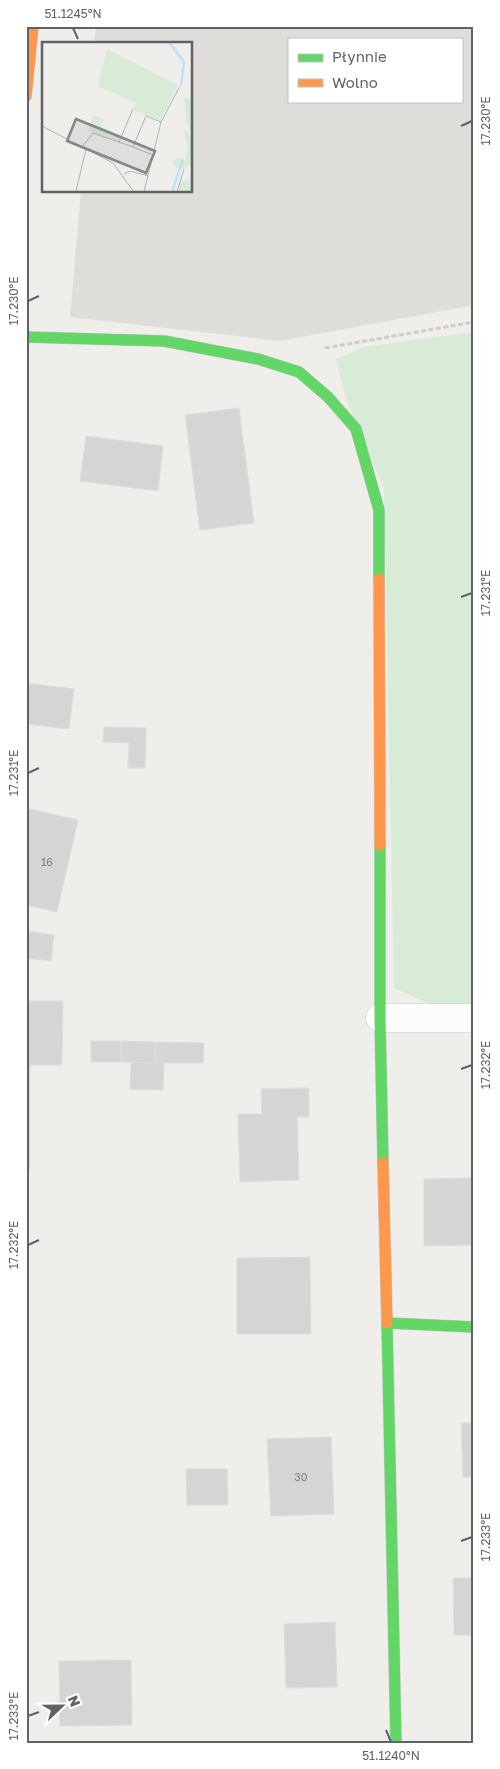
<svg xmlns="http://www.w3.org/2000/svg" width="500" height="1769" viewBox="0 0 500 1769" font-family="'Golos Text',sans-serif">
	<rect width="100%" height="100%" fill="#efeeea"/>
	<!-- industrial -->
	<path fill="#dfddda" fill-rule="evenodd" d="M96 26H474V305L280 341 70 317 81 191H191V44H94ZM289 39H461V101H289Z"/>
	<!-- green -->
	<polygon fill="#d8ebd6" points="474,332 474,1004 435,1006 394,988 384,488 346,399 336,359 364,347"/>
	<!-- building -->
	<g fill="#d6d5d3" stroke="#deddd9">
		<polygon points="239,408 254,523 200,530 185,415"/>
		<polygon points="86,436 163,446 158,491 80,481"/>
		<polygon points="26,683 74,689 69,729 26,724"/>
		<polygon points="104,727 146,728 145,768 128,768 129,743 103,742"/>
		<polygon points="26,808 78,820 57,912 26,905"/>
		<polygon points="26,931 54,935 51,961 26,958"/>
		<polygon points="26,1001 63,1001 62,1065 30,1065 30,1169 26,1169"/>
		<rect x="91" y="1041" width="30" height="21"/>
		<polygon points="121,1041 155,1042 155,1063 121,1062"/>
		<polygon points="155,1042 204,1043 203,1063 155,1063"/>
		<polygon points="131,1062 164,1063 163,1090 130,1089"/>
		<polygon points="309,1088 309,1117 297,1117 299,1180 240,1182 238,1114 262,1114 261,1089"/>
		<polygon points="462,1178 474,1178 474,1245 424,1246 424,1179"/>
		<polygon points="310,1257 311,1334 237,1334 237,1258"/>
		<polygon points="461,1423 474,1423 474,1477 463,1477"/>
		<polygon points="331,1437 334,1514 271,1516 267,1439"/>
		<polygon points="186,1469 227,1469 228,1505 187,1505"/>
		<polygon points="453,1578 474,1578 474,1635 454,1635"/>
		<polygon points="335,1622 337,1687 286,1688 284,1624"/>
		<polygon points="131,1660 132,1725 60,1726 59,1661"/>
	</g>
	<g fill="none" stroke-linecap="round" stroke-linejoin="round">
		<defs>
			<polyline id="street" points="380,1018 474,1018"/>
			<g id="fast">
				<polyline points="26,337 164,341 258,359 299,372 328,397 356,429 379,510 379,579"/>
				<polyline points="380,845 380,1018 383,1163"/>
				<polyline points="396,1743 387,1323 474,1327"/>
			</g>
			<g id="slow">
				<polyline points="26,96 33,26"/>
				<polyline points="379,579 380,845"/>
				<polyline points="383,1163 387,1323"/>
			</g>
		</defs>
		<!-- street casing -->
		<use href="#street" stroke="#cbcccc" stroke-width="29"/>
		<!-- fast casing -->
		<use href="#fast" stroke="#cacacb" stroke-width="12"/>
		<!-- slow casing -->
		<use href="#slow" stroke="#cacacb" stroke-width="12"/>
		<!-- path -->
		<polyline stroke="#cacfcc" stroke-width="3" stroke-dasharray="5 2.5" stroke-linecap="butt" points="325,348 474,322"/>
		<!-- street -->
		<use href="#street" stroke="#fdfcfc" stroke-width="28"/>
		<!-- fast -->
		<use href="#fast" stroke="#63d668" stroke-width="11"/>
		<!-- slow -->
		<use href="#slow" stroke="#ff974d" stroke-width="11"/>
	</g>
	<!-- ticks -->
	<path fill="none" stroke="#5f6368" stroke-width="2" d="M73 28 78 39M461 126 472 121M28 301 39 296M461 597 472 593M28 773 39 768M461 1069 472 1065M28 1245 39 1240M461 1541 472 1537M28 1716 39 1712M386 1730 391 1742"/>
	<g text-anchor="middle" stroke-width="5" stroke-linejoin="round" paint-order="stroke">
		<!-- number labels -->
		<g font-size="11" fill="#7e8184">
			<text x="47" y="866">16</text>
			<text x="301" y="1481">30</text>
		</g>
	</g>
	<!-- overview -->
	<g transform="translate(42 42)">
		<rect width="150" height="150" fill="#efeeea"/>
		<path d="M65 7 136 43 118 78 91 68 94 61 56 44ZM142 56H150V93L144 79ZM51 73 62 78 59 85 79 94 76 99 47 90ZM142 89H146L150 96V122L140 127 131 124 132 116 143 118 146 107ZM150 138V150H135L139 139Z" fill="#d8ebd6"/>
		<path fill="none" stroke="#bfe0f9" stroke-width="2.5" d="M127 0 142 20 139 43M130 150 141 117"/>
		<path fill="none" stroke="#b1b2b2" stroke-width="1" d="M0 84 71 121 92 150M77 100 91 67M40 105 51 91 91 105M111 113 91 105 104 74 119 80M82 132 88 129 106 134M34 149 44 107M102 150 119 80 138 44M135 150 142 127"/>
		<path fill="#84888a" fill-opacity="0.15" stroke="#84888a" stroke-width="2.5" d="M34 77 113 109 104 131 25 99Z"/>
		<rect width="150" height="150" fill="none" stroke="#5f6368" stroke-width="2.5"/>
	</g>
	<!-- border -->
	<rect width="500" height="1769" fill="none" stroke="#ffffff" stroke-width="55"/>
	<!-- legend -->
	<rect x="288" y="38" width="175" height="65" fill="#ffffff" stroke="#bfc1c3"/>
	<rect x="298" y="54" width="25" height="8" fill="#63d668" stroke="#bfc1c3"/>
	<text x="332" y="62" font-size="15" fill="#5f6368">Płynnie</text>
	<rect x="298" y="79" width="25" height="8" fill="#ff974d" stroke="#bfc1c3"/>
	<text x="332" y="88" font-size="15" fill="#5f6368">Wolno</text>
	<!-- north arrow -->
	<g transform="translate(62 1706) rotate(68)" stroke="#ffffff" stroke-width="4" paint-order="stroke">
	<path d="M0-4L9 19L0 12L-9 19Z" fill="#5f6368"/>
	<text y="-8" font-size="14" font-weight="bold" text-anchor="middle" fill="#5f6368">N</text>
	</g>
	<rect x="28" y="28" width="444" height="1714" fill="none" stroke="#5f6368" stroke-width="2"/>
	<g font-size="12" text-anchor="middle" fill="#5f6368">
		<text x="73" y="18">51.1245°N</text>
		<text transform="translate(486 121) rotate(-90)" y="4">17.230°E</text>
		<text transform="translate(14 301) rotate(-90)" y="4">17.230°E</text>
		<text transform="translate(486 593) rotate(-90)" y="4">17.231°E</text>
		<text transform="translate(14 773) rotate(-90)" y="4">17.231°E</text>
		<text transform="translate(486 1065) rotate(-90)" y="4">17.232°E</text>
		<text transform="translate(14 1245) rotate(-90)" y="4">17.232°E</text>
		<text transform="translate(486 1537) rotate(-90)" y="4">17.233°E</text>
		<text transform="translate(14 1716) rotate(-90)" y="4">17.233°E</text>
		<text x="391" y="1760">51.1240°N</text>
	</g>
</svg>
